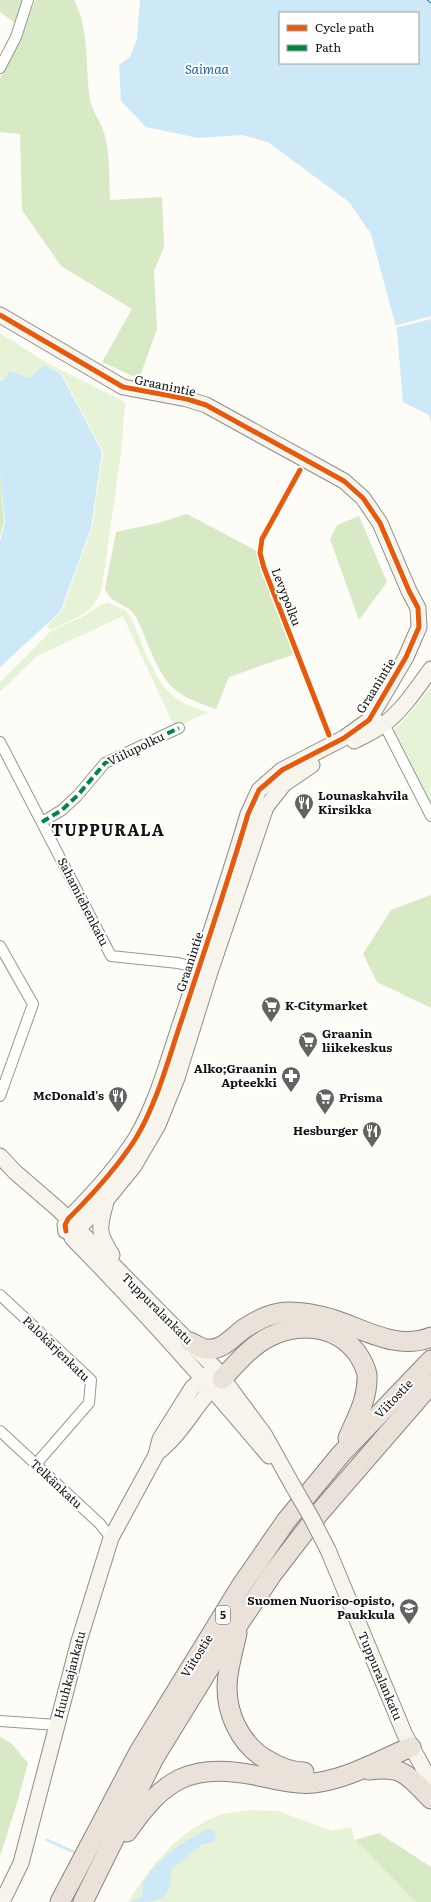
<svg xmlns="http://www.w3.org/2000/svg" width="431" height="1902" viewBox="0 0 431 1902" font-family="Literata,serif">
	<rect width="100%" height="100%" fill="#fdfcf7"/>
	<!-- green -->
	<g fill="#e7f3d7">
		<path d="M0 333 47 363 125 402 121 452 102 588C93 615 74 619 50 630L47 626 61 612 92 528 103 452 62 374 44 365 30 378 9 371 4 380 0 379Z"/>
		<path d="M108 603 125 610 130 616C143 643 153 684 180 701 188 706 199 709 208 712L175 728 123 616 37 656 0 692V682L51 631 80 618 103 604Z"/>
		<polygon points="431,687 431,803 393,730 402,723"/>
		<path d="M250 1810 278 1811 332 1831 351 1827 355 1840 416 1902H128C151 1865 178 1831 220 1815 229 1812 240 1812 250 1810Z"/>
	</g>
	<!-- forest -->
	<g fill="#d8eac5">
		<polygon points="0,0 23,0 15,23 0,12"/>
		<path d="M35 0H74C90 30 85 67 90 99 92 112 102 123 105 136 110 156 109 180 110 200L162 197 164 247 154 271 157 329 139 379 102 362 132 309 61 266 22 210 20 134 0 132V78L21 37Z"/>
		<polygon points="0,474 4,521 0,537"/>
		<path d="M187 514 257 551 295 654 229 677 216 709C172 694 166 687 148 645 144 635 140 623 134 614 125 602 109 604 105 588L116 532 158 523Z"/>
		<polygon points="359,516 387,582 359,620 330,539 337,525"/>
		<polygon points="431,895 431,1008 377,982 363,954 391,910"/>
		<polygon points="0,1737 11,1743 28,1763 17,1803 0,1856"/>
		<polygon points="379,1833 431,1867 431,1902 416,1902 355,1840"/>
	</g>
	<!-- water -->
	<g fill="#cde8f7" fill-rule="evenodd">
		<path d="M140 0H431V423L429 415 403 402 397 331 371 234 349 202 268 142 242 135 198 138 146 127 121 101 119 65 130 57 137 39ZM280 13H418V63H280Z"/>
		<polygon points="44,365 61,374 102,452 91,528 60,612 0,667 0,541 5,522 0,474 0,380 4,380 9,371 30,378"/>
		<path d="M207 1829 214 1830 216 1838 213 1842 201 1845 172 1869C170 1902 160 1902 130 1902L142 1897C142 1893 142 1888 143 1884 155 1860 184 1841 207 1829Z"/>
	</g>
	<!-- pier -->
	<polygon fill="#fdfcf7" points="431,316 431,319 395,328 394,326"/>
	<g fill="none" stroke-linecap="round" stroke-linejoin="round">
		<!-- stream -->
		<polyline stroke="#cde8f7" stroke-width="3" points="47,1840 76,1853"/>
		<!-- ferry -->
		<polyline stroke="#1768a6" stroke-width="1" stroke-dasharray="5 4" stroke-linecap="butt" points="427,0 431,3"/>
		<defs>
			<g id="street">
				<polyline points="0,68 16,37 28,0"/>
				<polyline points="379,720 387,730 431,816"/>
				<polyline points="0,742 111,956 178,963 205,970"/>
				<polyline points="42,822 62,810 78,795 105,763 179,728"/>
				<polyline points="0,946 33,1004 0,1096"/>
				<polyline points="0,1295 91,1380 89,1403 36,1464"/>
				<polyline points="0,1431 100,1524 111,1538"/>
				<polyline points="0,1721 57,1725"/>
			</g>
			<g id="secondary">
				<path d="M0 315 123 387 187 399 206 405 344 481 363 498 380 523 409 591 418 608 419 627 406 657 369 720 344 738 282 770 259 790 248 814C228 882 205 949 183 1016 169 1056 158 1101 136 1138 117 1168 93 1194 68 1219L65 1225 66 1231"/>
				<path d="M354 741C364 736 375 731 384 724 403 710 417 688 431 669"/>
				<polyline points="0,1156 15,1172 59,1210 215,1368 264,1434 293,1486"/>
				<path d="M106 1202C99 1228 97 1231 112 1255"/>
				<polyline points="66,1231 78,1229 107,1199 134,1166 158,1125 177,1078 210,972 266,807 284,784 312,765"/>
				<path d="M72 1238C141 1308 206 1381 269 1456"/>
				<path d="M161 1450C184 1431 197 1402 219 1381"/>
				<polyline points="328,1550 405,1735 431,1782"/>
				<polyline points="2,1902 21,1863 79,1641 111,1538 156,1455 160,1439 192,1388 215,1368"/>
			</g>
			<g id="highway">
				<path d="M190 1342C195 1344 201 1349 207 1349 223 1351 233 1336 245 1328 259 1319 273 1312 290 1312 304 1312 318 1315 332 1319 364 1329 397 1351 431 1337"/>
				<path d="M222 1379C236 1364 251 1346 269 1337 299 1322 336 1325 357 1353 361 1359 366 1368 367 1375 368 1399 357 1417 348 1438"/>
				<path d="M237 1633C234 1647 230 1661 228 1675 223 1709 239 1745 269 1761 279 1767 292 1772 304 1772"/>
				<path d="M369 1770C404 1765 408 1776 431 1799"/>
				<path d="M127 1832C163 1780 190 1762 254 1775 274 1779 294 1785 314 1783 348 1779 380 1760 411 1747"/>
				<polyline points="60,1902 139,1752 241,1586 286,1521 341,1454 431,1360"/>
				<polyline points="83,1902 154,1758 213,1662 273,1573 320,1512 431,1384"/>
			</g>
		</defs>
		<!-- street casing -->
		<use href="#street" stroke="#979795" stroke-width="12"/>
		<!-- secondary casing -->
		<use href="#secondary" stroke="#8e8d8b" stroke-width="17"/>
		<!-- highway casing -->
		<use href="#highway" stroke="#858482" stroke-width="21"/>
		<!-- street -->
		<use href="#street" stroke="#fffffe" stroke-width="10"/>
		<!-- secondary -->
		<use href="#secondary" stroke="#f6f4eb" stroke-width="15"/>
		<!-- highway -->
		<use href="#highway" stroke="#eae1d8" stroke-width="19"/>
		<defs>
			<polyline id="secondary-bridge" points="293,1486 311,1517 328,1550"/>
		</defs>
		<!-- secondary-bridge casing -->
		<use href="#secondary-bridge" stroke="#8e8d8b" stroke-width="17" stroke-linecap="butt"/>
		<!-- secondary-bridge -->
		<use href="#secondary-bridge" stroke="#f6f4eb" stroke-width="15"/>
		<!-- quiet -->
		<polyline stroke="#00873e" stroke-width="4" stroke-dasharray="8 4" stroke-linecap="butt" points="42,822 62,810 78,795 105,763 179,728"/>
		<defs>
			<g id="cycleway">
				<path d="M0 315 123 387 187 399 206 405 344 481 363 498 380 523 409 591 418 608 419 627 406 657 369 720 344 738 282 770 259 790 248 814C228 882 205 949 183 1016 169 1056 158 1101 136 1138 117 1168 93 1194 68 1219L65 1225 66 1231"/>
				<polyline points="300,470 262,539 260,553 264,568 329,735"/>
			</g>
		</defs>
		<!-- cycleway casing -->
		<use href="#cycleway" stroke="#fff" stroke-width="8"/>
		<!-- cycleway -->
		<use href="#cycleway" stroke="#e8590c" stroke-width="5"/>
	</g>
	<!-- icons -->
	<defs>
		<symbol id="restaurant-pin" viewBox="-11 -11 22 30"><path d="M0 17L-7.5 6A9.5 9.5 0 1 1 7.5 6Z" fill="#646362" stroke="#fff"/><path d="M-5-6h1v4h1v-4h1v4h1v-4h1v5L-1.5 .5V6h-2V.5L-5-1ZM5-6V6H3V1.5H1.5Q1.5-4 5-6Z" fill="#fff"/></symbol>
		<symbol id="supermarket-pin" viewBox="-11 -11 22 30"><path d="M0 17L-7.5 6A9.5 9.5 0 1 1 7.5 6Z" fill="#646362" stroke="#fff"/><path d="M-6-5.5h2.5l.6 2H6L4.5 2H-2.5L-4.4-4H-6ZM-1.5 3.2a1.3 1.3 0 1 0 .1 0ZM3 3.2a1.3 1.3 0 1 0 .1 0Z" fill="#fff"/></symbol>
		<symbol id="pharmacy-pin" viewBox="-11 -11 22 30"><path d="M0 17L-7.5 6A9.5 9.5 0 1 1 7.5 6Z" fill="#646362" stroke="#fff"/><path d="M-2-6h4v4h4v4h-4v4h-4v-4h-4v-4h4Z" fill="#fff"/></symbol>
		<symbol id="school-pin" viewBox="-11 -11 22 30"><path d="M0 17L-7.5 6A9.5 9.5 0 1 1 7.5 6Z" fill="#646362" stroke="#fff"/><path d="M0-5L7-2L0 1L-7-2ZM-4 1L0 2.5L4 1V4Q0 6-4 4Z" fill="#fff"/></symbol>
	</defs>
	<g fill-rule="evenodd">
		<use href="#restaurant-pin" x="293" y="792" width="22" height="30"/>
		<use href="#supermarket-pin" x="260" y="995" width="22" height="30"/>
		<use href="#supermarket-pin" x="297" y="1030" width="22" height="30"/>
		<use href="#pharmacy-pin" x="280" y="1065" width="22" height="30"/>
		<use href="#restaurant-pin" x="107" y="1085" width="22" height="30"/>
		<use href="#supermarket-pin" x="314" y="1087" width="22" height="30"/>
		<use href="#restaurant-pin" x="361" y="1120" width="22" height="30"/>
		<use href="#school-pin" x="398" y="1597" width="22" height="30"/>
	</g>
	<g text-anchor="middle" stroke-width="4" stroke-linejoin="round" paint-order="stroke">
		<!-- shield labels -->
		<rect fill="#fff" stroke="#585858" stroke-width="1" x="216" y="1606" width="14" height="18" rx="3"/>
		<g font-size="11" font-weight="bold" fill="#111">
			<text x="223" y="1619">5</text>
		</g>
		<!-- street labels -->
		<g font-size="12" fill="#111" stroke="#fff">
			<text transform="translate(165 386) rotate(12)" y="4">Graanintie</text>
			<text transform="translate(286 597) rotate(69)" y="4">Levypolku</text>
			<text transform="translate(376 686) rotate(-58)" y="4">Graanintie</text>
			<text transform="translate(136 749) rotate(-26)" y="4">Viilupolku</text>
			<text transform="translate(83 902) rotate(63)" y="4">Sahamiehenkatu</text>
			<text transform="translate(190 962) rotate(-72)" y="4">Graanintie</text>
			<text transform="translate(157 1309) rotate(45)" y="4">Tuppuralankatu</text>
			<text transform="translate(56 1349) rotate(44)" y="4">Palokärjenkatu</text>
			<text transform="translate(394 1399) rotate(-46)" y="4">Viitostie</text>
			<text transform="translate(56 1484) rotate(43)" y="4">Telkänkatu</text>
			<text transform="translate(197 1656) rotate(-58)" y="4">Viitostie</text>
			<text transform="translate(70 1675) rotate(-75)" y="4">Huuhkajankatu</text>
			<text transform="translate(380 1676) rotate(67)" y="4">Tuppuralankatu</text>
		</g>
		<!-- poi labels -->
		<g font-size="12" font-weight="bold" fill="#111" stroke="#fff" text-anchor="start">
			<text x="318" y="800">Lounaskahvila<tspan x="318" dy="14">Kirsikka</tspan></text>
			<text x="285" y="1010">K-Citymarket</text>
			<text x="322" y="1038">Graanin<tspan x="322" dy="14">liikekeskus</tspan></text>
			<text x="277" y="1073" text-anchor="end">Alko;Graanin<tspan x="277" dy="14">Apteekki</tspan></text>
			<text x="104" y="1100" text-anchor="end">McDonald's</text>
			<text x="339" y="1102">Prisma</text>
			<text x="358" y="1135" text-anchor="end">Hesburger</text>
			<text x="395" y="1605" text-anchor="end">Suomen Nuoriso-opisto,<tspan x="395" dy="14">Paukkula</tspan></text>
		</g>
		<!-- water labels -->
		<g font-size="13" font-style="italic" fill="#1768a6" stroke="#fff">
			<text x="207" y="74">Saimaa</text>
		</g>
		<!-- district labels -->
		<g font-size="16" font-weight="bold" letter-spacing="1" fill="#111" stroke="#fff">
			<text x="108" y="836">TUPPURALA</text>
		</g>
	</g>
	<!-- legend -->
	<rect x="279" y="12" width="140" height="52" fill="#ffffff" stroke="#a0a0a0"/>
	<rect x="287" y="25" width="20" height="6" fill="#e8590c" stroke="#a0a0a0"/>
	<text x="315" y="32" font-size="12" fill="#111111">Cycle path</text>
	<rect x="287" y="45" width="20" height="6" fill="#00873e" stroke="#a0a0a0"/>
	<text x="315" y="52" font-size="12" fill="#111111">Path</text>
</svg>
